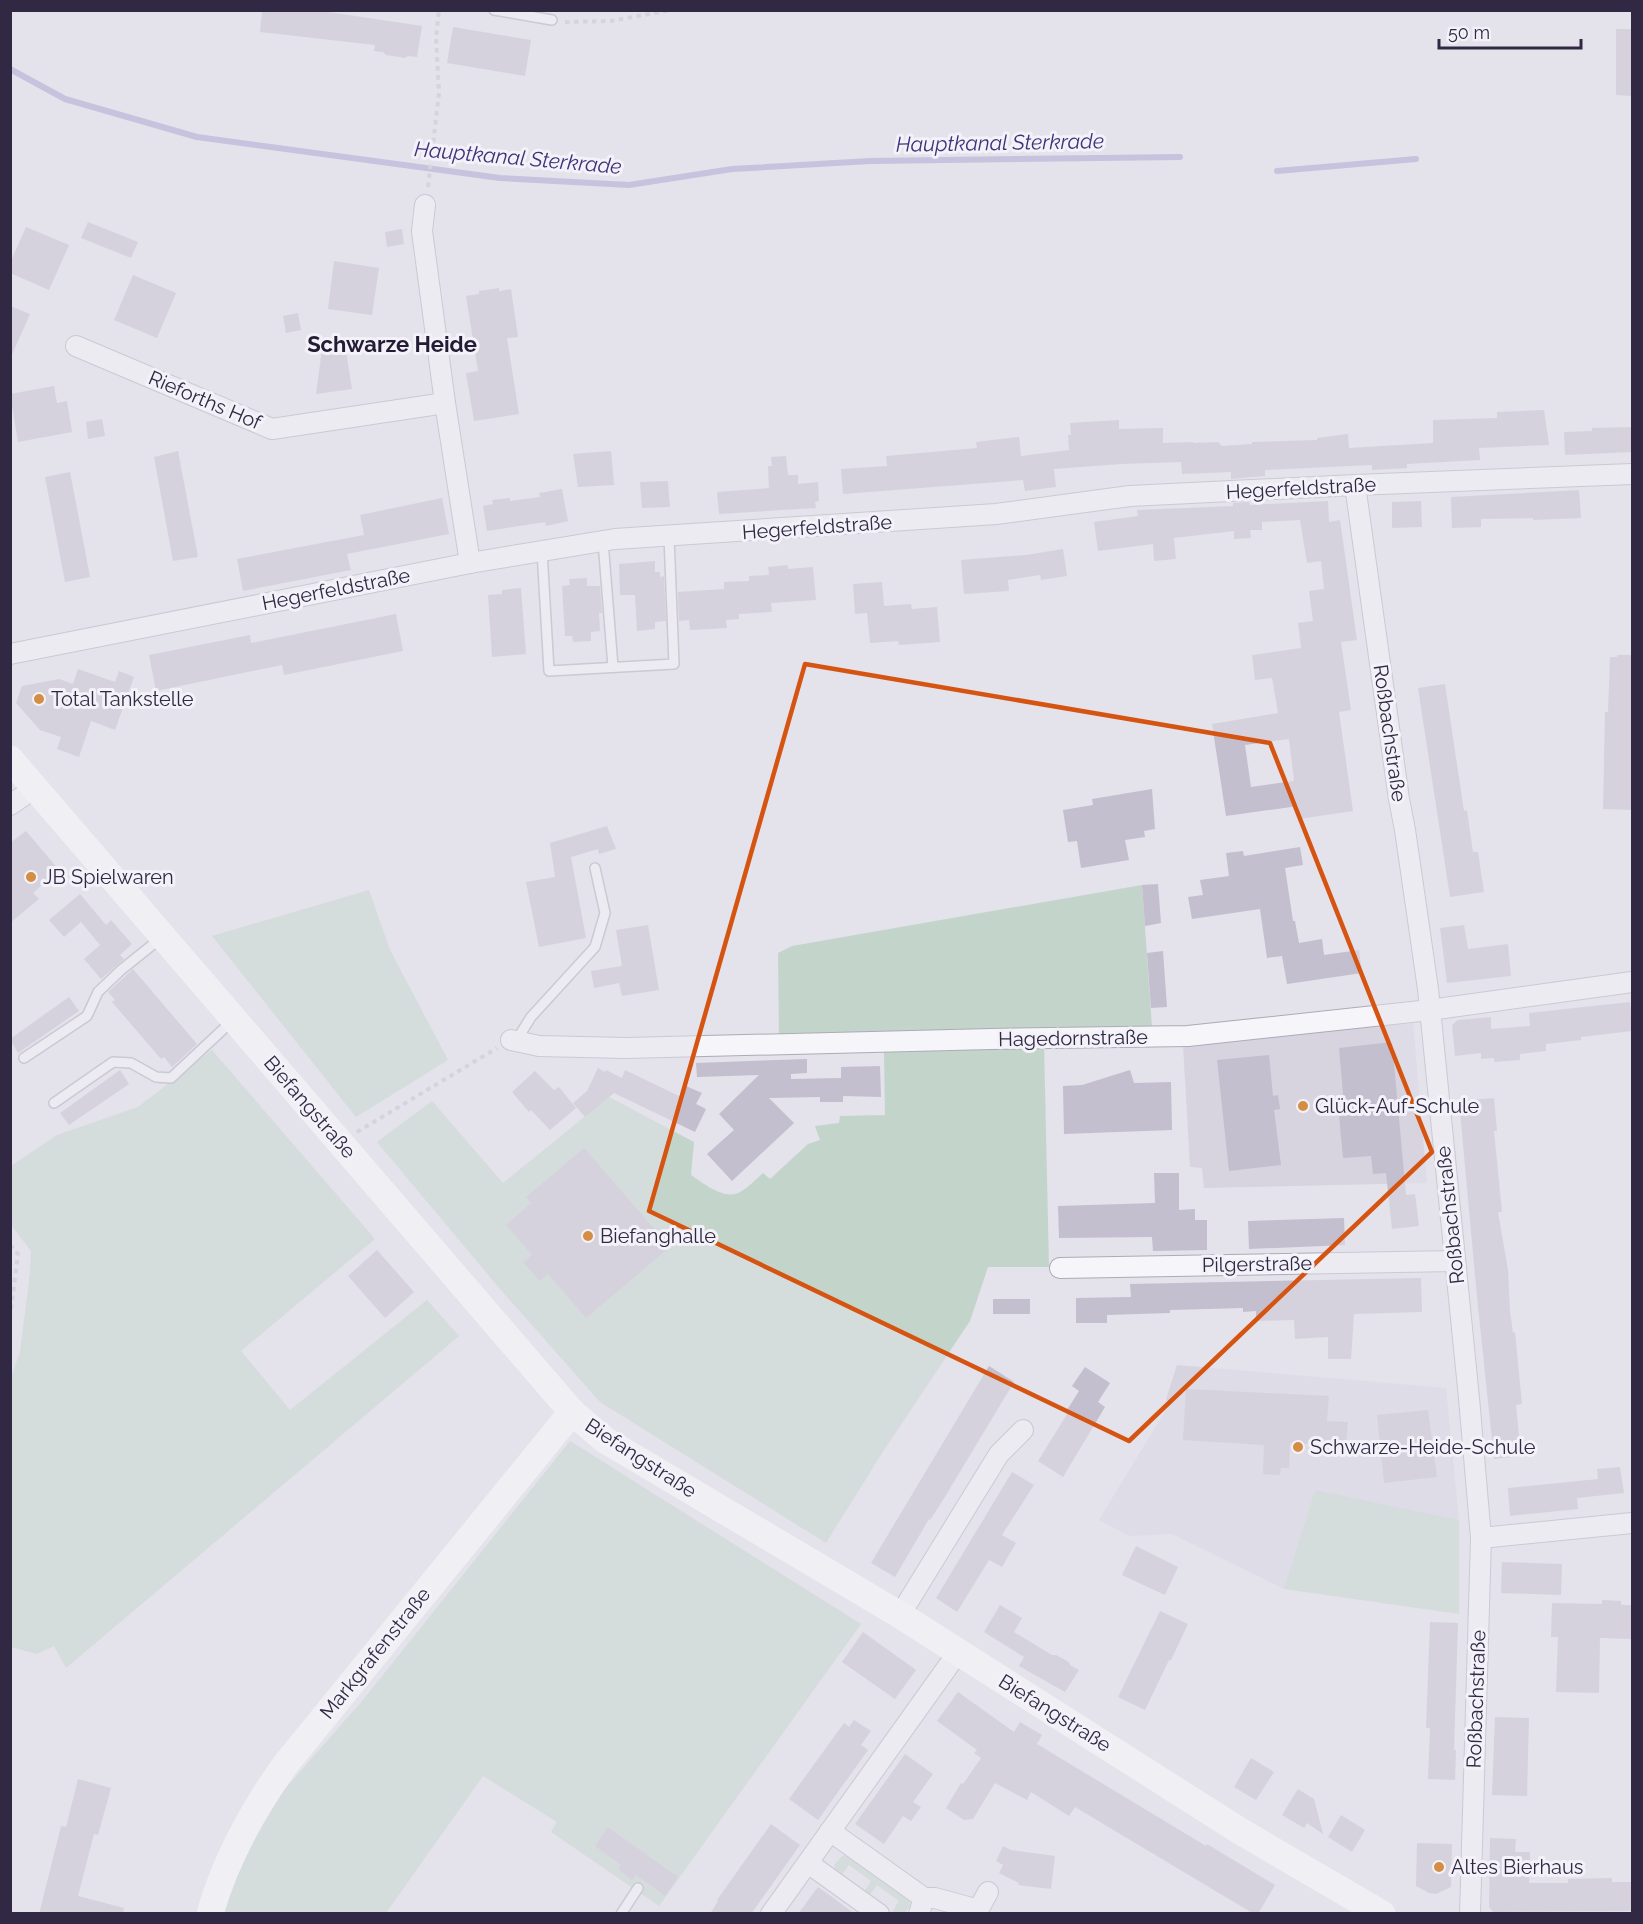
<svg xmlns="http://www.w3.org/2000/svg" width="1643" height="1924" viewBox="0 0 1643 1924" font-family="Raleway,sans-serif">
	<rect width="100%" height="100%" fill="#e4e2eb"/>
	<!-- built -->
	<g fill="#d7d4e0">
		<polygon points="1413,1023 1427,1183 1204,1188 1202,1168 1190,1167 1183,1045"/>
		<polygon points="1177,1365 1446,1388 1459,1520 1315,1490 1284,1589 1172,1534 1130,1536 1099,1520 1170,1403 1166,1399"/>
	</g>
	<!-- green -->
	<g fill="#c3d5ca">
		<polygon points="1142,885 1152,1027 779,1039 778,953 792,946"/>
		<polygon points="369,890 390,950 448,1060 356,1117 212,936"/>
		<path d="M1044 1043 1049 1267H988L970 1321 882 1453 826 1543 600 1402 500 1289 377 1142 432 1101 503 1183 609 1097 694 1142 691 1175C703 1183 725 1201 740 1192 748 1188 756 1179 763 1173L770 1179 808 1144 820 1140 815 1126 839 1123 840 1116 885 1115 884 1051Z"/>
		<polygon points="212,1050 375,1239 241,1351 290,1410 427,1300 459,1336 66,1668 54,1646 37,1654 11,1647 10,1380 20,1352 30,1273 31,1251 11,1225 11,1166 57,1135 138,1107"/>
		<polygon points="570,1441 861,1624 659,1906 551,1832 557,1822 483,1776 386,1913 221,1914 224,1898 269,1807 363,1700"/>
		<polygon points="1315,1490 1459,1520 1459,1614 1284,1589"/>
		<polygon points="846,1855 849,1855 909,1898 910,1906 905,1913 894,1913 892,1912 899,1901 877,1885 869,1896 864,1892 871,1881 849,1865 841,1876 836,1872 834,1865 842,1856"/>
	</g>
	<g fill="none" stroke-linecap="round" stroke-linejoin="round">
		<!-- stream -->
		<g stroke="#a49ccc" stroke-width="6">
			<polyline points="10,69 65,99 197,137 500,178 629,185 732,169 870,161 1180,157"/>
			<polyline points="1277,171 1416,159"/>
		</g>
	</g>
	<!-- building -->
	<g fill="#c3bfce" fill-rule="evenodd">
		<polygon points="262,10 315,10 422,26 417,57 408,56 405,58 386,55 383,52 374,51 375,45 260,32"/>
		<polygon points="453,27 531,40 525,76 447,63"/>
		<polygon points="1616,29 1632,29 1632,96 1616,95"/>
		<polygon points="88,222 138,242 131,258 81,238"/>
		<polygon points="26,227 69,245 49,290 10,273 10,263"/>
		<polygon points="402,229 404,244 387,247 385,232"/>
		<polygon points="334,261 379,268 372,315 328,309"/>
		<polygon points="133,275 176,293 157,338 114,320"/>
		<polygon points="499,288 499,291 511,289 518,337 507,338 519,414 474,421 466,373 478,371 466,296 479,294 479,291"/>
		<polygon points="10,306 30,314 10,359"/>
		<polygon points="298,313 301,330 286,333 283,316"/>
		<polygon points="344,339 352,389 316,394 323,342"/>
		<polygon points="54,386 57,403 67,401 72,432 18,442 10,394"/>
		<polygon points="1544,410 1549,445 1479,448 1480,460 1407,464 1407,468 1372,470 1372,465 1265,470 1265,476 1231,479 1231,472 1182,474 1181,462 1121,464 1054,469 1056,487 1025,491 1023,480 843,494 841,469 887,466 886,456 977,448 976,442 1019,437 1021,456 1069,450 1068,435 1071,435 1070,423 1119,420 1119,429 1163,428 1163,443 1193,442 1193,443 1218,442 1222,446 1252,444 1252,442 1317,440 1317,438 1348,434 1349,448 1433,443 1433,420 1497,418 1497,412"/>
		<polygon points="102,419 105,436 88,439 86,422"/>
		<polygon points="1632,427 1632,452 1565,455 1564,432 1592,431 1592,428"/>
		<polygon points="178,451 198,557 173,561 154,457"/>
		<polygon points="611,451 614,485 578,487 573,454"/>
		<polygon points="786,456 788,475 798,475 798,484 818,482 819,501 815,502 816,508 719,514 717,492 769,488 768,466 772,466 771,457"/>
		<polygon points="70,472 90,577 65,582 45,477"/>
		<polygon points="668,481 670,507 642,508 640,482"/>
		<polygon points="562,489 568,521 546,526 545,522 487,531 483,506 493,504 492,500 510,498 510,501 540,497 539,493"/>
		<polygon points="1579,490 1581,518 1533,520 1533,518 1481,519 1481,527 1452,528 1451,497"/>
		<polygon points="442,498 449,534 347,554 351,570 243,591 237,559 364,535 360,515"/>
		<path d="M1328 501 1329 522 1340 520 1357 640 1341 642 1351 710 1339 712 1353 811 1299 819 1298 806 1226 816 1212 724 1278 713 1272 678 1255 680 1252 655 1301 648 1298 623 1313 621 1309 591 1324 589 1321 561 1307 563 1300 520 1262 522V530H1250L1251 538 1234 539V531L1174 538 1176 559 1154 561 1153 544 1098 551 1094 522 1138 516 1137 510 1233 506V503L1249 502 1250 505ZM1289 739 1294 781 1251 787 1245 745Z"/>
		<polygon points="1421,501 1422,527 1392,528 1392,502"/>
		<polygon points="1063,549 1067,576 1041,580 1040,575 1008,580 1009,591 964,594 961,560 1026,555"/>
		<polygon points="655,561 655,572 660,572 660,577 664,576 666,621 655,622 655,629 637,631 635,595 620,595 619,564"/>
		<polygon points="788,565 788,569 813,567 816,600 771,603 772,612 739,614 739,619 726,620 727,628 690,630 689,620 679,621 678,592 724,589 724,582 749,581 749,576 769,575 768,567"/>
		<polygon points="587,578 587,586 600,586 602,613 599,613 600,631 591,632 591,641 573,642 572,636 565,636 562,586 570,585 569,579"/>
		<polygon points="882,582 884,606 911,604 912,609 937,607 940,642 899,645 898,641 870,643 867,613 855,614 853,584"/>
		<polygon points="521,588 526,654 492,657 488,595 502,594 502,590"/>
		<polygon points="396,614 403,651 284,675 282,665 156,691 149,655 250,635 251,643"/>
		<polygon points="1617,655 1632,655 1632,810 1603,809 1605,712 1608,712 1610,657 1617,657"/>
		<polygon points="78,669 115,682 119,671 134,677 115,730 91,721 79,757 57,749 61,737 40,730 16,703 22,686 59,679 73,684"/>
		<polygon points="1445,684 1464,811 1467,810 1473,852 1478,852 1484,892 1450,897 1418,688"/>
		<polygon points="1152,789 1155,829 1144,831 1145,837 1125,840 1129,860 1081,868 1077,841 1068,842 1063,810 1093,805 1092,799"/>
		<polygon points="607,826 616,849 599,854 598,849 571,857 586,938 539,947 526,882 555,877 550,843"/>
		<polygon points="26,831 59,870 33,893 39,899 10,923 10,843"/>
		<polygon points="1300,847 1303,865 1285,868 1293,921 1295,921 1299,943 1322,939 1324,955 1359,950 1362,973 1287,984 1282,956 1267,958 1260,909 1192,919 1188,897 1203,895 1200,880 1229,876 1226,853 1243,851 1244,856"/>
		<polygon points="1158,884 1161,923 1145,926 1142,885"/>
		<polygon points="80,894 106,925 111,920 132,944 120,955 124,959 101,979 84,959 100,945 81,922 64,937 49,920"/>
		<polygon points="648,925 659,990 622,996 619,983 594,988 591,971 622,966 616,930"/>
		<polygon points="1464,925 1468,949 1508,944 1511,976 1447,983 1440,928"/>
		<polygon points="1163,951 1167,1007 1151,1008 1147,953"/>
		<polygon points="133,969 197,1044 172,1067 164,1057 161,1059 112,1002 115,1000 108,992"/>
		<polygon points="69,997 79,1011 18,1053 10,1039"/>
		<polygon points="1630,1002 1631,1010 1632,1010 1632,1031 1581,1037 1581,1040 1546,1044 1546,1051 1520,1054 1520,1060 1494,1062 1494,1058 1481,1059 1481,1053 1455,1056 1452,1025 1458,1020 1491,1017 1491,1029 1530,1026 1529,1013"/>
		<polygon points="1392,1042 1406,1195 1415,1194 1419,1226 1392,1229 1386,1173 1373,1174 1371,1156 1343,1158 1338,1105 1344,1105 1339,1048"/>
		<polygon points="1269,1055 1273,1096 1278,1095 1280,1109 1274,1110 1281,1165 1229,1171 1217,1060"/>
		<polygon points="807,1059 807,1073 791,1074 791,1079 841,1078 841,1067 880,1066 881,1097 843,1096 843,1102 820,1102 820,1097 769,1098 794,1123 732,1181 707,1154 734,1130 719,1114 759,1075 697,1077 696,1063"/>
		<polygon points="598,1068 605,1072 606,1070 622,1078 625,1070 681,1097 686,1086 702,1093 696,1104 706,1109 695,1132 614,1093 585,1117 573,1103 587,1091"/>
		<polygon points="120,1070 129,1084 69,1125 60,1113"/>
		<polygon points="1130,1070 1134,1083 1171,1082 1172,1130 1064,1134 1063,1086 1082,1085"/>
		<polygon points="535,1071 554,1090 559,1087 576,1108 550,1130 531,1110 529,1112 512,1092"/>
		<polygon points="1494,1098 1497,1131 1494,1131 1502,1212 1498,1212 1508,1270 1510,1311 1513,1333 1515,1332 1522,1404 1516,1405 1521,1456 1494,1459 1477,1297 1459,1101"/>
		<polygon points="584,1148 670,1247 586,1318 548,1274 540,1281 523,1262 532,1255 506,1225 531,1203 526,1197"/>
		<polygon points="1154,1173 1179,1173 1179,1210 1195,1209 1195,1220 1207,1220 1207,1250 1153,1251 1152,1237 1059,1238 1058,1206 1155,1203"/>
		<polygon points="1344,1218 1345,1245 1249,1249 1248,1221"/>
		<polygon points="377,1250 414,1292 385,1318 348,1276"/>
		<polygon points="1421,1278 1422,1312 1354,1314 1351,1359 1328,1359 1328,1337 1295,1339 1294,1320 1256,1321 1256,1311 1243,1312 1243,1308 1170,1310 1170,1313 1107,1315 1107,1323 1076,1323 1076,1298 1131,1297 1130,1284"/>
		<rect x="993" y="1299" width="37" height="15"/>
		<polygon points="989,1366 1014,1382 943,1500 930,1520 929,1519 895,1577 871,1563"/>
		<polygon points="1085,1367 1110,1383 1098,1402 1105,1407 1063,1477 1038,1461 1069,1411 1067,1410 1079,1391 1072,1386"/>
		<polygon points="1186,1389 1329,1396 1327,1421 1348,1422 1346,1446 1290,1443 1289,1468 1281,1468 1280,1475 1263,1474 1264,1445 1183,1440"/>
		<polygon points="1428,1410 1437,1477 1384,1483 1377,1415"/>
		<polygon points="1620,1467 1624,1493 1577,1498 1578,1509 1510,1516 1508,1488 1598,1479 1597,1469"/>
		<polygon points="1012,1472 1034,1485 1002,1535 1016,1543 1002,1567 989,1560 957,1612 936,1598"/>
		<polygon points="1136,1546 1178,1567 1165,1595 1122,1575"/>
		<polygon points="1502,1562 1562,1564 1561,1595 1501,1593"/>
		<polygon points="1602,1600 1621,1601 1621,1605 1632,1605 1631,1639 1600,1638 1599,1693 1556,1692 1558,1637 1551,1637 1552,1603 1602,1604"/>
		<polygon points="1000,1605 1022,1618 1014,1632 1052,1655 1056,1655 1069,1662 1070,1665 1079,1670 1065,1692 1019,1666 1024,1657 984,1632"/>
		<polygon points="1160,1611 1188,1624 1171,1660 1169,1660 1145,1710 1118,1697"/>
		<polygon points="1430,1622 1458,1623 1454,1750 1456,1750 1455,1780 1428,1779 1430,1728 1426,1728"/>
		<polygon points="863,1632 916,1670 895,1699 842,1662"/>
		<polygon points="958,1692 1014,1732 1020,1722 1042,1735 1037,1744 1206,1846 1207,1844 1275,1885 1258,1914 1254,1914 1075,1807 1069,1816 1031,1792 1027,1800 995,1783 973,1819 964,1820 946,1808 961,1783 963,1784 981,1758 974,1753 977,1750 937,1721"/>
		<polygon points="1495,1717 1529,1718 1527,1796 1492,1795"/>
		<polygon points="854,1720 871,1731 861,1745 868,1750 818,1820 789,1799 844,1723 849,1727"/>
		<polygon points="905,1754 933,1774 913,1802 921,1807 911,1821 903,1816 884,1844 855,1824"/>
		<polygon points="1251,1758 1274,1772 1256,1800 1234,1787"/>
		<polygon points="78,1779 111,1788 98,1835 94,1834 78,1896 124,1908 123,1914 39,1914 61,1826 66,1827"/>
		<polygon points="1298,1789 1314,1799 1323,1834 1307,1823 1304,1828 1282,1815"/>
		<polygon points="1341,1815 1365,1830 1352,1852 1328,1837"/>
		<polygon points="771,1824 800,1845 751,1914 710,1914 718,1901 717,1900"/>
		<polygon points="608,1827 678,1877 665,1896 636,1875 632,1880 618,1869 621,1865 595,1846"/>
		<polygon points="1490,1838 1516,1839 1515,1852 1530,1852 1529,1883 1568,1883 1568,1879 1612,1878 1612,1882 1632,1882 1632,1911 1493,1912 1489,1907"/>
		<polygon points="1417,1843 1452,1844 1451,1887 1436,1894 1429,1893 1416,1886"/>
		<polygon points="1003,1846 1011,1850 1055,1856 1051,1889 1018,1885 1019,1883 999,1873 1003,1865 996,1861"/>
		<polygon points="818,1887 832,1897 855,1914 798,1914"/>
	</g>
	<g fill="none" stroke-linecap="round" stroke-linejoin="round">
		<defs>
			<g id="service">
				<polyline points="494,10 552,20"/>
				<polyline points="603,541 613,667"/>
				<polyline points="542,551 549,671 674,664 669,536"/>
				<polyline points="516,1041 531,1017 595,947 605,913 595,868"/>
				<polyline points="24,1058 87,1016 98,992 121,970 161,938"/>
				<polyline points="54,1103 113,1062 131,1063 156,1077 171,1078 232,1021"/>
				<polyline points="621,1914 638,1888"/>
			</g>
			<g id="minor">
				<polyline points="425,205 422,231 445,403 470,563"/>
				<polyline points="76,346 272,429 445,403"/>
				<polyline points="1355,485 1399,799 1405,830 1428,989 1469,1398 1481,1538 1470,1914"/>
				<polyline points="10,654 470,563 615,539 996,514 1130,496 1355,485 1632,474"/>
				<polyline points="10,805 35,788"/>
				<polyline points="511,1040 539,1046 626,1048 991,1039 1188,1036 1430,1010 1632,982"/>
				<polyline points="1060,1268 1455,1261"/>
				<polyline points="1481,1538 1632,1523"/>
				<polyline points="900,1615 999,1454 1023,1430"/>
				<polyline points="830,1831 924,1898 919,1914"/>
				<polyline points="808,1863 879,1914"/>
				<polyline points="924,1898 935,1898 975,1909 981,1905 988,1892"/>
				<polyline points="771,1914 959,1651"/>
			</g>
		</defs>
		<!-- service casing -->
		<use href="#service" stroke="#aeaab9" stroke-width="12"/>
		<!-- minor casing -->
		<use href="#minor" stroke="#aeaab9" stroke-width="22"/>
		<!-- path -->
		<g stroke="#c3c0ca" stroke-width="4" stroke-dasharray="4.5 4.5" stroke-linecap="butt">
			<polyline points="565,22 611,21 671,10"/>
			<polyline points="428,187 439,93 436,38 439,10"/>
			<polyline points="357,1132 497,1048"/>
			<polyline points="10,1245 18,1254 10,1317"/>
		</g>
		<!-- service -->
		<use href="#service" stroke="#f6f5f9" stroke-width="9"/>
		<!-- minor -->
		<use href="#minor" stroke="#f6f5f9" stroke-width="20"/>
		<!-- secondary -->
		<g stroke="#fff" stroke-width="27">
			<polyline points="10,759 572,1412 605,1440 900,1615 1240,1831 1382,1914"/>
			<path d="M210 1914C225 1860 253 1810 285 1765L572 1412"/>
		</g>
	</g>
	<!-- marked area -->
	<path d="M0 0H1643V1924H0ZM805 664 1270 743 1432 1152 1129 1441 649 1211Z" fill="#e4e2eb" fill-opacity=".55" fill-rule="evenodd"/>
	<path fill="none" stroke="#d65412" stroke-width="4.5" stroke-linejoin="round" d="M805 664 1270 743 1432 1152 1129 1441 649 1211Z"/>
	<!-- markers -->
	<g fill="#d48d43" stroke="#f3f2f8" stroke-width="2">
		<circle cx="39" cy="699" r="6"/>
		<circle cx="31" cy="877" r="6"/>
		<circle cx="1303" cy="1106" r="6"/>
		<circle cx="588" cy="1236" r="6"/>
		<circle cx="1298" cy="1447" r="6"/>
		<circle cx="1439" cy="1867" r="6"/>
	</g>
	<g text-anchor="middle" stroke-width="6" stroke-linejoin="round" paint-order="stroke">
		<!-- street labels -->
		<g font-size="20" fill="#312944" stroke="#f3f2f8">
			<text transform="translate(205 400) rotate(23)" y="7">Rieforths Hof</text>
			<text transform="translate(1301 488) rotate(-3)" y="7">Hegerfeldstraße</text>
			<text transform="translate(817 527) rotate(-4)" y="7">Hegerfeldstraße</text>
			<text transform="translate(336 589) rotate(-11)" y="7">Hegerfeldstraße</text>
			<text transform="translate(1390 733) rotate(82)" y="7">Roßbachstraße</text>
			<text transform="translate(1073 1038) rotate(-1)" y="7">Hagedornstraße</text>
			<text transform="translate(310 1107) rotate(49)" y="7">Biefangstraße</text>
			<text transform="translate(1450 1215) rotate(-96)" y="7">Roßbachstraße</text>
			<text transform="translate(1257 1264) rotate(-1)" y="7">Pilgerstraße</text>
			<text transform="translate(641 1458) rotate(33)" y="7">Biefangstraße</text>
			<text transform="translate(375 1653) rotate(-51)" y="7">Markgrafenstraße</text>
			<text transform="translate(1476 1699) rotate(-88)" y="7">Roßbachstraße</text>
			<text transform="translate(1055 1713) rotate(32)" y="7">Biefangstraße</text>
		</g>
		<!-- poi labels -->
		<g font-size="20" fill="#312944" stroke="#f3f2f8" text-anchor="start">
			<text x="51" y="706">Total Tankstelle</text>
			<text x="43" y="884">JB Spielwaren</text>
			<text x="1315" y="1113">Glück-Auf-Schule</text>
			<text x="600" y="1243">Biefanghalle</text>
			<text x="1310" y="1454">Schwarze-Heide-Schule</text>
			<text x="1451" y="1874">Altes Bierhaus</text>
		</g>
		<!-- water labels -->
		<g font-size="21" font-style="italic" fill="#41317a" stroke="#f3f2f8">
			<text transform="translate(1000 143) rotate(-1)" y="7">Hauptkanal Sterkrade</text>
			<text transform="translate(518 158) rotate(5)" y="7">Hauptkanal Sterkrade</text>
		</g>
		<!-- quarter labels -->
		<g font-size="22" font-weight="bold" fill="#241b35" stroke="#f3f2f8">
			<text x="392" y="352">Schwarze Heide</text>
		</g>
	</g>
	<!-- border -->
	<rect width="1643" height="1924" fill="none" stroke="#312944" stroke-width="24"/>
	<!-- scale -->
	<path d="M1439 39v9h142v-9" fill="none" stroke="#312944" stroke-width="3"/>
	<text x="1448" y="39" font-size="18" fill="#312944" stroke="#f3f2f8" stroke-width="4.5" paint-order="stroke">50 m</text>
</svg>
